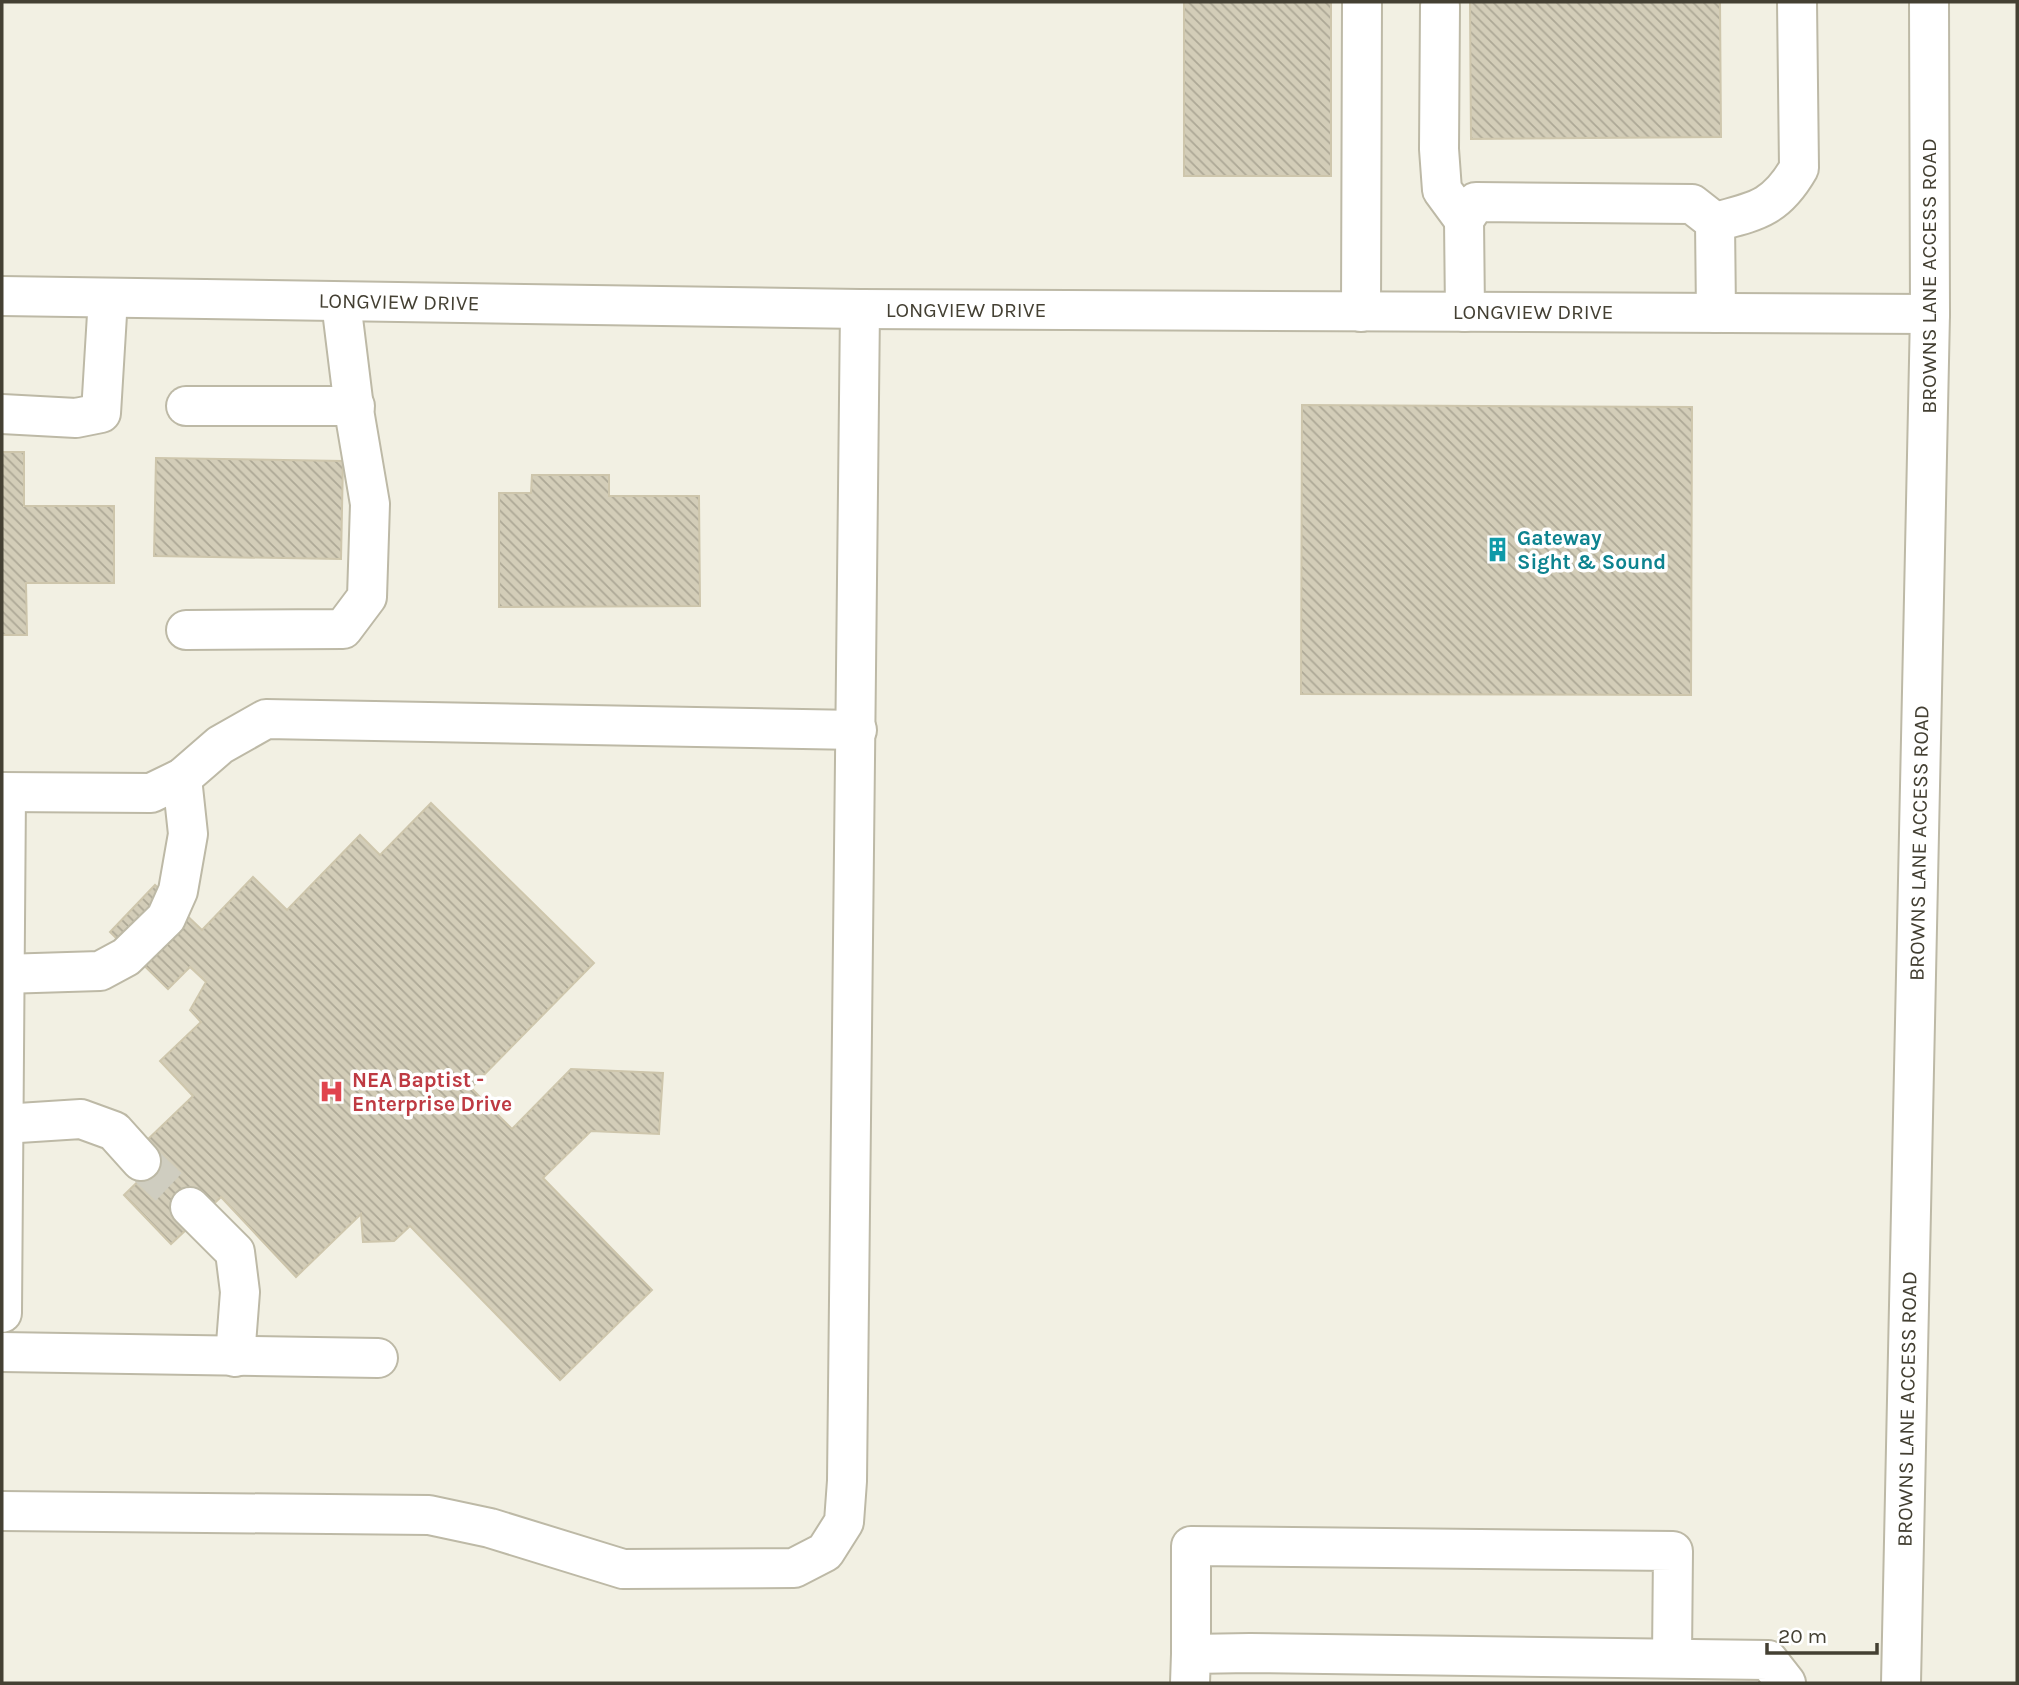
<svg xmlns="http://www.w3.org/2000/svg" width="2019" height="1685" viewBox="0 0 2019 1685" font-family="Karla,sans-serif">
	<defs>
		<pattern id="building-back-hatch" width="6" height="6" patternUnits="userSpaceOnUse" patternTransform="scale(1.75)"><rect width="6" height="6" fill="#d3cdb8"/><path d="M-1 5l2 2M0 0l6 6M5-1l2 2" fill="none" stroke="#ada896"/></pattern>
	</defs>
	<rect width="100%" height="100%" fill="#f2f0e3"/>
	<!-- building -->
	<g fill="url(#building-back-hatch)" stroke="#cec6ac" stroke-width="2">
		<rect x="1184" y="2" width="147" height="174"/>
		<polygon points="1470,2 1720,2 1721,137 1471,139"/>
		<polygon points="1302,405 1692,407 1691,695 1301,694"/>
		<polygon points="2,452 24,452 24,506 114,506 114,583 26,583 27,635 2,635"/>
		<polygon points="156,458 343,461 341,559 154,556"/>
		<polygon points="532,475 609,475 609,496 699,496 700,606 499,607 499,493 531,493"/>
		<polygon points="431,803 594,963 471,1088 512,1129 571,1069 663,1073 659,1134 591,1131 543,1178 652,1290 560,1380 410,1226 394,1241 363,1242 361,1214 296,1277 221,1197 171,1244 124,1195 161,1159 145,1142 193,1096 160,1061 201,1022 190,1010 206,982 190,967 168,989 110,932 155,885 202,930 253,877 287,910 360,835 380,855"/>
	</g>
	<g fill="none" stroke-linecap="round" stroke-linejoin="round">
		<!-- minor-tunnel -->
		<polyline stroke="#cfcdc0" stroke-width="38" stroke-dasharray="38 19" stroke-linecap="butt" points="141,1161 190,1207"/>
		<defs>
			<g id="minor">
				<polyline points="1440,6 1439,149 1442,190 1464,220"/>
				<path d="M1715 222C1757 211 1776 208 1799 168L1797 2"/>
				<polyline points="2,296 860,309 1930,314"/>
				<polyline points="1361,312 1362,2"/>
				<polyline points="1465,312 1464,220 1476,202 1692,204 1715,222 1716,313"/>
				<polyline points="186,406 355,406"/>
				<polyline points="2,414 76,418 101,413 108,298"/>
				<polyline points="186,630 343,629 367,597 370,504 355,416 341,302"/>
				<polyline points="2,792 151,793 182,778 220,745 266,719 857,730"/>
				<polyline points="3,974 100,971 126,957 166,918 178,891 188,834 182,778"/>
				<polyline points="3,1124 81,1119 114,1131 141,1161"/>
				<polyline points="190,1207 235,1252 240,1292 235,1357"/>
				<polyline points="2,1313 6,793"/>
				<polyline points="2,1352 378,1358"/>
				<polyline points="2,1511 429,1515 490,1528 623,1569 794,1568 825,1552 844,1522 847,1481 860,309"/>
				<polyline points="1191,1654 1191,1546 1673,1551 1672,1657"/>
				<polyline points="1190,1683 1191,1654 1250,1653 1768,1660 1786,1683"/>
				<polyline points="1901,1683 1930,314 1929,2"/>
			</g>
		</defs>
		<!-- minor casing -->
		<use href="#minor" stroke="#bdb9a6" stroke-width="42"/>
		<!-- minor -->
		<use href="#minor" stroke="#fff" stroke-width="38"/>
	</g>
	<!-- icons -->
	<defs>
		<symbol id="building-bare" viewBox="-9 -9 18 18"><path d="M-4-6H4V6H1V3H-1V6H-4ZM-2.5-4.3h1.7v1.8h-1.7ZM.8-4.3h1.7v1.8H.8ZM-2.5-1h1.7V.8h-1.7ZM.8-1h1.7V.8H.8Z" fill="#0f9aa8" stroke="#fff" stroke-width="2.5" paint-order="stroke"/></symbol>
		<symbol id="hospital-bare" viewBox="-9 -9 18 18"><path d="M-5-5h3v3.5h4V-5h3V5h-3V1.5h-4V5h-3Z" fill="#e0444e" stroke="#fff" stroke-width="2.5" paint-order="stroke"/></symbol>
	</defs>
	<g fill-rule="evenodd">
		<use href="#building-bare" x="1480" y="532" width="35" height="35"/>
		<use href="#hospital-bare" x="314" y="1074" width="35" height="35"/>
	</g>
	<g text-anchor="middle" stroke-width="7" stroke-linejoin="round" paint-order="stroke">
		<!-- street labels -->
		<g font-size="21" fill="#444033" stroke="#fff">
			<text transform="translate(1929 276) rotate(-90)" y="7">BROWNS LANE ACCESS ROAD</text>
			<text transform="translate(399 302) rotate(1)" y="7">LONGVIEW DRIVE</text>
			<text x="966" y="317">LONGVIEW DRIVE</text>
			<text x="1533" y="319">LONGVIEW DRIVE</text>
			<text transform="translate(1919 843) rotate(-89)" y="7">BROWNS LANE ACCESS ROAD</text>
			<text transform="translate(1907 1409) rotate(-89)" y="7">BROWNS LANE ACCESS ROAD</text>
		</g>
		<!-- culture labels -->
		<g font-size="21" font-weight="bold" fill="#0d838f" stroke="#fff" text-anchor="start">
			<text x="1517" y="545">Gateway<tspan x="1517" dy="24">Sight &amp; Sound</tspan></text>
		</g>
		<!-- health labels -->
		<g font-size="21" font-weight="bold" fill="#be3a42" stroke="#fff" text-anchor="start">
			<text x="352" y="1087">NEA Baptist -<tspan x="352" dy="24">Enterprise Drive</tspan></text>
		</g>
	</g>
	<!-- border -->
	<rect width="2019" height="1685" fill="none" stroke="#444033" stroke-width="7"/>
	<!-- scale -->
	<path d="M1767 1643v10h110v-10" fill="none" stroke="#444033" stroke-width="3.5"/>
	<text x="1778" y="1643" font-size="21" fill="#444033" stroke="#ffffff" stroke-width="5" paint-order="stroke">20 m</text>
</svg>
